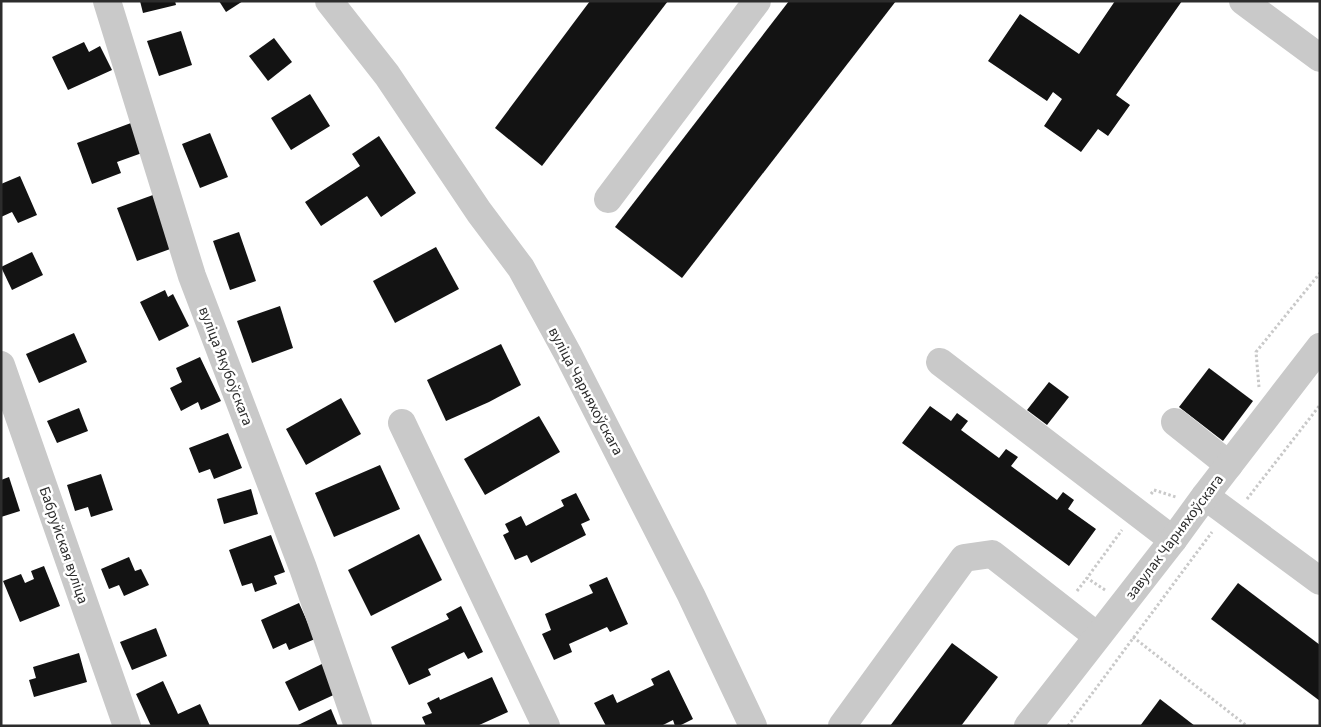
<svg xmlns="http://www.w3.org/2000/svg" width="1321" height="727" viewBox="0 0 1321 727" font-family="'Source Sans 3',sans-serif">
	<rect width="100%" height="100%" fill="#fff"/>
	<!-- building -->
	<g fill="#131313">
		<polygon points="140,1 175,1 176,5 143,13"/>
		<polygon points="219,1 243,1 226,12"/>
		<polygon points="590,1 668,1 542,166 495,128"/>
		<polygon points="789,1 896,1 682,278 615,227"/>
		<polygon points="1115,1 1182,1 1116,95 1130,105 1108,136 1098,129 1081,152 1044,126 1062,99 1053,92 1047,101 988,61 1020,14 1079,54"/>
		<polygon points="181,31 192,65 159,76 147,41"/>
		<polygon points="274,38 292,62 268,81 249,56"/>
		<polygon points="84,42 89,52 100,46 112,70 68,90 52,57"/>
		<polygon points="310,94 330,126 291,150 271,118"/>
		<polygon points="131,123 142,153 117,162 121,173 92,184 77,143"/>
		<polygon points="210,133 228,177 200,188 182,144"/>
		<polygon points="379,136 416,193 381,217 367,196 321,226 305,202 360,166 352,154"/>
		<polygon points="20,176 37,215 18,223 12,212 1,217 1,184"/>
		<polygon points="153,195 173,248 137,261 117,208"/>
		<polygon points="239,232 256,281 230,290 213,241"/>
		<polygon points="436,247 459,289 395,323 373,281"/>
		<polygon points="32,252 43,275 12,290 1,267"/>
		<polygon points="165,290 168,297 173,294 189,326 159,341 140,302"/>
		<polygon points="280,306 293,348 252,363 237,321"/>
		<polygon points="74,333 87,362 39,383 26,354"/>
		<polygon points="501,344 521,385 489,402 446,421 427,380"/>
		<polygon points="200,357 221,401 201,410 198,402 181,411 170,388 182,382 176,368"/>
		<polygon points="1209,368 1253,401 1223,441 1179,407"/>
		<polygon points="1049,382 1069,397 1047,425 1027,410"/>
		<polygon points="341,398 361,434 306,465 286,429"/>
		<polygon points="930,406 951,421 957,413 968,421 961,430 999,458 1006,449 1018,457 1011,466 1057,500 1063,492 1074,500 1068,509 1096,529 1069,566 902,443"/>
		<polygon points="79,408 88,431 57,443 47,421"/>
		<polygon points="539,416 560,452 485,495 464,459"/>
		<polygon points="228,433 242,468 214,479 210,469 199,473 189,448"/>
		<polygon points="380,465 400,509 334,537 315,493"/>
		<polygon points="101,474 113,510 91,517 88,507 75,511 67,485"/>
		<polygon points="9,477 20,511 1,517 1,480"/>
		<polygon points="251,489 258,514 224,524 217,499"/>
		<polygon points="576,493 590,520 581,524 586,535 531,563 527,555 515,560 503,535 509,532 505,524 521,516 526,526 564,506 561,500"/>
		<polygon points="419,534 442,580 371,616 348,570"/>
		<polygon points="271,535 285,572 274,576 277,584 255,592 252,583 242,586 229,550"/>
		<polygon points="129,557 135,571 141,569 149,585 124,596 119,585 109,589 101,569"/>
		<polygon points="44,566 60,606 20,622 3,581 21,574 25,583 34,579 31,571"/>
		<polygon points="607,577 628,624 610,632 607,627 569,644 572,652 554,660 542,634 551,630 545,614 593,593 589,585"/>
		<polygon points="1238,583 1320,645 1320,701 1211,619"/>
		<polygon points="299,603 315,639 289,650 286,643 273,649 261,620"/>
		<polygon points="461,606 483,652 468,659 464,652 428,669 431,675 409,685 391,647 449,619 446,614"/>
		<polygon points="156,628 167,656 132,670 120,642"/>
		<polygon points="952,643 998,677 961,726 890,726"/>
		<polygon points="79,653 87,682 34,697 29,680 36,678 33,667"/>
		<polygon points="326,662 340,692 299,711 285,682"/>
		<polygon points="669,670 693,719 679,726 675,726 673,720 661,726 606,726 594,703 613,694 617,703 654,685 651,679"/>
		<polygon points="492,677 508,712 477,726 426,726 422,717 432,713 427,703 439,697 440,700"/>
		<polygon points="163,681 178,714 200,704 210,726 151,726 136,694"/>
		<polygon points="1160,699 1195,726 1140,726"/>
		<polygon points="331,709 338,726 296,726"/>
	</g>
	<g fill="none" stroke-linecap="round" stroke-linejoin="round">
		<!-- path -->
		<g stroke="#c9c9c9" stroke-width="3" stroke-dasharray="2.5 2.5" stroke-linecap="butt">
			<polyline points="1259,387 1256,352 1320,273"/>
			<polyline points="1151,494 1154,490 1176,497"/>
			<polyline points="1247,499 1320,405"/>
			<polyline points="1105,590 1087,578 1122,530"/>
			<polyline points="1077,591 1087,578"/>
			<polyline points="1133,637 1247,726"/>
			<polyline points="1068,726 1212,532"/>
		</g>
		<!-- minor -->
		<g stroke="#c9c9c9" stroke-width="28">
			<polyline points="107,1 192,276 303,568 358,726"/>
			<polyline points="329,1 387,75 479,212 521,268 569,356 691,595 753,726"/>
			<polyline points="1243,1 1320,58"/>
			<polyline points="608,199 757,1"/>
			<polyline points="940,362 1173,540"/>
			<polyline points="1,365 127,726"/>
			<polyline points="1175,422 1229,465"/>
			<polyline points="402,423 546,726"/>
			<polyline points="1205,496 1320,581"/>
			<polyline points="842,726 964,558 992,554 1097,636"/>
			<polyline points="1028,726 1173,540 1205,496 1320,347"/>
		</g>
	</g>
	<g text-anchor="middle" stroke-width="5" stroke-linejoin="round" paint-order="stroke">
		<!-- street labels -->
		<g font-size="15" fill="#2c2c2c" stroke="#fff">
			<text transform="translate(226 366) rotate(69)" y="5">вуліца Якубоўскага</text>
			<text transform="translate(586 391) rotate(62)" y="5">вуліца Чарняхоўскага</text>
			<text transform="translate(1174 537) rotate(-53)" y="5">завулак Чарняхоўскага</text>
			<text transform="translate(64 545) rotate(71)" y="5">Бабруйская вуліца</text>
		</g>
	</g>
	<!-- border -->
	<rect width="1321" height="727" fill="none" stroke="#2c2c2c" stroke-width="5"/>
</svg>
